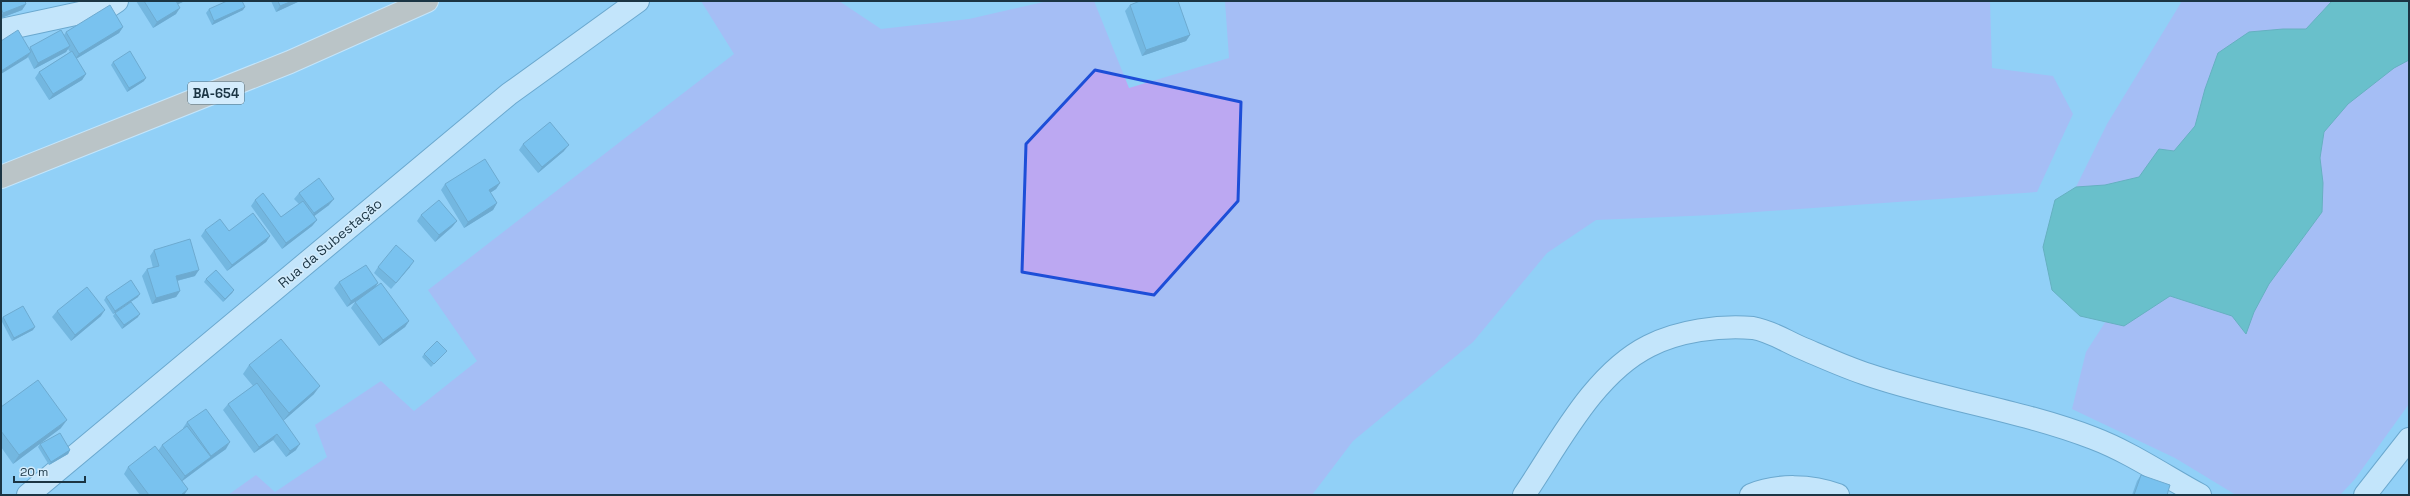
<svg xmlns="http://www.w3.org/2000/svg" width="2410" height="496" viewBox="0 0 2410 496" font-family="'Space Grotesk',sans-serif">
	<rect width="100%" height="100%" fill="#91d0f7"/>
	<!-- green -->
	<g fill="#bca8f2">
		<polygon points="701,1 839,1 881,29 969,19 1048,1 1094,1 1129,88 1229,58 1225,1 1990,1 1992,68 2053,76 2073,114 2037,192 1713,215 1596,220 1547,253 1473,342 1353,441 1312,495 228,495 256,475 275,492 327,457 315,425 381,381 414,411 477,361 428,290 734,54"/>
		<polygon points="2182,1 2332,1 2306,29 2283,29 2218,53 2205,89 2195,126 2174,151 2159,149 2139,177 2105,185 2076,187 2107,124"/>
		<polygon points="2409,60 2409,404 2355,479 2340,495 2236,495 2175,458 2072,409 2086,352 2106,321 2124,326 2170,296 2232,316 2246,333 2254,312 2269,284 2296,249 2323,183 2320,158 2324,132 2348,104 2394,68"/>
	</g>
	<!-- water -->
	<polygon fill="#38ae96" stroke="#2f8a7d" points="2332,1 2409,1 2409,60 2394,68 2348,104 2324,132 2320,158 2323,183 2322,212 2269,284 2254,312 2246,334 2232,316 2170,296 2124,326 2080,316 2052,290 2043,247 2055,200 2076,187 2105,185 2139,177 2159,149 2174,151 2195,126 2205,89 2218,53 2249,32 2283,29 2306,29"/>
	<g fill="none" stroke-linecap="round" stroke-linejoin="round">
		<defs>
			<g id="street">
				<polyline points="1,30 108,7 117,1"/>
				<polyline points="28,495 509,94 638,1"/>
				<path d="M1524 495C1558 445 1593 374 1649 346 1678 331 1720 325 1753 328 1771 331 1787 342 1804 349 1825 358 1847 368 1869 375 1943 400 2020 410 2093 438 2130 452 2165 476 2200 495"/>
				<path d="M1751 495C1776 484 1812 485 1838 495"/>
				<polyline points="2365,495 2409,439"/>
			</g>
			<polyline id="primary" points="1,177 290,62 427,1"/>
		</defs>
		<!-- street casing -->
		<use href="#street" stroke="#3b799d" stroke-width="24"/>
		<!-- primary casing -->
		<use href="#primary" stroke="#fff" stroke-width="24"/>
		<!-- street -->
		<use href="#street" stroke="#fff" stroke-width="22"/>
		<!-- primary -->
		<use href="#primary" stroke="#ebb78d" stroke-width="22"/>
	</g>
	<!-- wall -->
	<g fill="#4f99c4">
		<polygon points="1,1 26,4 22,10 1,18"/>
		<polygon points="136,1 185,1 178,4 176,14 153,28"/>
		<polygon points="271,1 300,1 276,12"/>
		<polygon points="1130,5 1190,35 1186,41 1142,56 1125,11"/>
		<polygon points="209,9 243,10 212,25 206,13"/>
		<polygon points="123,27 119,33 76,59 86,74 82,80 49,100 35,78 39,72 70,52 68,49 66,52 34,69 28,57 27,58 30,47 64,35 66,32"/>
		<polygon points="113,62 144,81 127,92 111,65"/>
		<polygon points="523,144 564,151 538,173 519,150"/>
		<polygon points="500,183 496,189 490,193 497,203 493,210 464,228 441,190 445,184"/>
		<polygon points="299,193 329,205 314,216 317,220 312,226 282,249 251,206 255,200 281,217 299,204 294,199"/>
		<polygon points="421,215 457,221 452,227 435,242 417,221"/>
		<polygon points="205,230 229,231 270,236 266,242 227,271 201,236"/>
		<polygon points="154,250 195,276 177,281 180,291 176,297 152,304 142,276 147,269 153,268 150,256"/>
		<polygon points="378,267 410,267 391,289 374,273"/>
		<polygon points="206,279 234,290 232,293 223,302 204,282"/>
		<polygon points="339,282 378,283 376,286 409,321 405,327 379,346 351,308 355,302 359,299 347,307 334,288"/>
		<polygon points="106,297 138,297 113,314 104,300"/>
		<polygon points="57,311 101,316 71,341 52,317"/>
		<polygon points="115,313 138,317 122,329 113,316"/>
		<polygon points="3,317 33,330 12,341 1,320"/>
		<polygon points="424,354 444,354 431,367 422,357"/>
		<polygon points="249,365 314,394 283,421 296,450 286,457 273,440 254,453 223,410 228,404 253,386 243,374"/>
		<polygon points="1,407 61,428 13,464 1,447"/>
		<polygon points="187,422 226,449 182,481 188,489 184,495 140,495 124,474 128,467 158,451 162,445 183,429 183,428"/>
		<polygon points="40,444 70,450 68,454 49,465 38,447"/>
		<polygon points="2141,475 2167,495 2132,495 2137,481"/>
	</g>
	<!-- shaded-wall -->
	<g fill="#407da0">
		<polygon points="180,1 185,1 174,6 176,3"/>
		<polygon points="292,1 300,1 276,12 280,6"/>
		<polygon points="26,4 22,10 1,18 1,16 3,13"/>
		<polygon points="245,7 243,10 212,25 214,21"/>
		<polygon points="180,8 176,14 153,28 157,22"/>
		<polygon points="123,27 119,33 74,60 79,54"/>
		<polygon points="1190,35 1186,41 1142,56 1146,50"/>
		<polygon points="70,46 66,52 34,69 38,63"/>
		<polygon points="31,52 27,58 1,74 1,71"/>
		<polygon points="86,74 82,80 49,100 53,94"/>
		<polygon points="146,78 144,81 127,92 129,88"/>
		<polygon points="569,145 564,151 538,173 542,167"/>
		<polygon points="500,183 496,189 485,196 489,190"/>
		<polygon points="334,199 329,205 309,220 314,213"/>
		<polygon points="497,203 493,210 464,228 468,222"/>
		<polygon points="317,220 312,226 282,249 286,243"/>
		<polygon points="457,221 452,227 435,242 439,235"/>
		<polygon points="270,236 266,242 227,271 232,265"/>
		<polygon points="414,261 410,267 391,289 396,283"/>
		<polygon points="199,270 195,276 172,282 176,276"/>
		<polygon points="378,283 374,289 347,307 351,301"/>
		<polygon points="234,290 232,293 223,302 225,299"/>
		<polygon points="180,291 176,297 152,304 156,298"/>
		<polygon points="140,294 138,297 113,314 115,311"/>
		<polygon points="105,310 101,316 71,341 75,335"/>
		<polygon points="140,314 138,317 122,329 124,325"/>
		<polygon points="409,321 405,327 379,346 383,340"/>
		<polygon points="35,327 33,330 12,341 14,338"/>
		<polygon points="320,386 314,394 283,421 289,413"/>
		<polygon points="67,420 61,428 13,464 19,455"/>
		<polygon points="277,434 273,440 254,453 259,447"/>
		<polygon points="230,442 226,449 207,462 211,456"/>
		<polygon points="300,444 296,450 286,457 290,451"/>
		<polygon points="70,450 68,454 49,465 51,462"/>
		<polygon points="211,457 206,463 181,482 185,476"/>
		<polygon points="188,489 184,495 181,495"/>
	</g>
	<!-- building -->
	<g fill="#5cb2e4" stroke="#407da0">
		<polygon points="1,1 25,1 26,4 3,13 1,8"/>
		<polygon points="144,1 176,1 180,8 157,22"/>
		<polygon points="227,1 242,1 245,7 214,21 209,9"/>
		<polygon points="278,1 292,1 280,6"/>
		<polygon points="1140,1 1178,1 1190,35 1146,50 1130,5"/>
		<polygon points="110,5 123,27 79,54 66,32"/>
		<polygon points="18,30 31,52 1,71 1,41"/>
		<polygon points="61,30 70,46 38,63 30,47"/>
		<polygon points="72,51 86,74 53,94 39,72"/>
		<polygon points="130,51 146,78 129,88 113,62"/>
		<polygon points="550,122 569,145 542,167 523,144"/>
		<polygon points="485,159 500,183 489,190 497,203 468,222 445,184"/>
		<polygon points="319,178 334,199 314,213 299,193"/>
		<polygon points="263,193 281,217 303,201 317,220 286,243 255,200"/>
		<polygon points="439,200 457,221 439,235 421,215"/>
		<polygon points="253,213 270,236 232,265 205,230 220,219 229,231"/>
		<polygon points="190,239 199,270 176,276 180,291 156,298 147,269 159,266 154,250"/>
		<polygon points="396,245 414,261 396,283 378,267"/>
		<polygon points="366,265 378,283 351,301 339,282"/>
		<polygon points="216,270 234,290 225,299 206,279"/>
		<polygon points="131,280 140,294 115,311 106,297"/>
		<polygon points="381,283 409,321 383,340 355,302"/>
		<polygon points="87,287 105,310 75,335 57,311"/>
		<polygon points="131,302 140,314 124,325 115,313"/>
		<polygon points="23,306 35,327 14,338 3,317"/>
		<polygon points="281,339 320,386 289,413 249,365"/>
		<polygon points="437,341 447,351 434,364 424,354"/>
		<polygon points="38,380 67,420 19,455 1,431 1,407"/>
		<polygon points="257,383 300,444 290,451 277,434 259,447 228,404"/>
		<polygon points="206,409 230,442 211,456 187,422"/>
		<polygon points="187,426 211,457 185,476 162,445"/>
		<polygon points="60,433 70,450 51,462 40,444"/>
		<polygon points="155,446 188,489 181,495 149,495 128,467"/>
		<polygon points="2141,475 2170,485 2167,495 2134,495"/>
	</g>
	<!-- marked area -->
	<path d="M0 0H2410V496H0ZM1095 70 1241 102 1238 201 1154 295 1022 272 1026 144Z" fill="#91d0f7" fill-opacity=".55" fill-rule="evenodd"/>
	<path fill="none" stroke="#1d4ed8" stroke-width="3" stroke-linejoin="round" d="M1095 70 1241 102 1238 201 1154 295 1022 272 1026 144Z"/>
	<g text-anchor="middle" stroke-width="3" stroke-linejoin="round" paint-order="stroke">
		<!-- shield labels -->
		<rect fill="#d4ecfc" stroke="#526c7b" stroke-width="1" x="188" y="82" width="56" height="22" rx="3"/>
		<g font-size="13" font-weight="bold" fill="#1b3544">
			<text x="216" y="98">BA-654</text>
		</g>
		<!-- street labels -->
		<g font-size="14" fill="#1b3544" stroke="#d4ecfc">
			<text transform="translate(330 243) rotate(-40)" y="5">Rua da Subestação</text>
		</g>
	</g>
	<!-- border -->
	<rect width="2410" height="496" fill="none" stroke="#1b3544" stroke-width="4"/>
	<!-- scale -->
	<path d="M14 476v6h71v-6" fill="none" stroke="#1b3544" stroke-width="2"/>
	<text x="20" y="476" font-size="12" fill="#1b3544" stroke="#d4ecfc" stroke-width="3" paint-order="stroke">20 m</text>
</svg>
